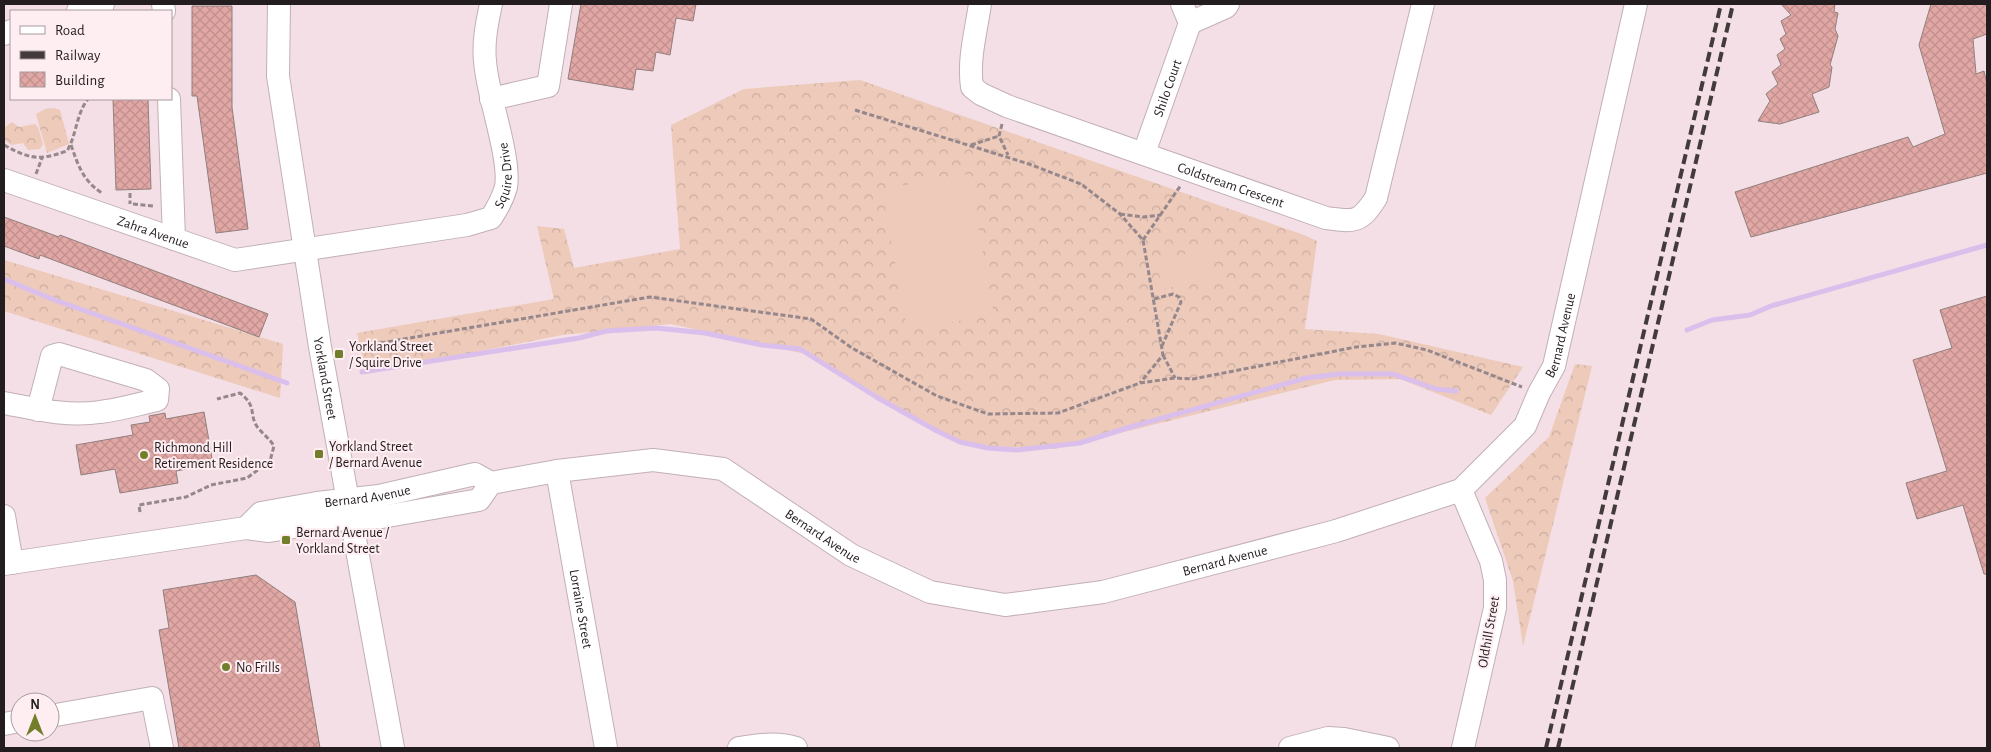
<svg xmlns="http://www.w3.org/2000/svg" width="1991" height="752" viewBox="0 0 1991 752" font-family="'Alegreya Sans',sans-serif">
	<defs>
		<pattern id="forest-crowns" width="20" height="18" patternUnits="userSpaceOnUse" patternTransform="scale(1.25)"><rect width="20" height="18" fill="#edcaba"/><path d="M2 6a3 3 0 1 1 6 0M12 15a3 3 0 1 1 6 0" fill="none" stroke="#cbad9f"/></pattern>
		<pattern id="building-cross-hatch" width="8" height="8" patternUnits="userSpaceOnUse" patternTransform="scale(1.25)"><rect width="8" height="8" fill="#e1a7a4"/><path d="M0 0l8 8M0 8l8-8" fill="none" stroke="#c18f8d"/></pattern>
	</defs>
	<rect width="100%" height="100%" fill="#f3dfe5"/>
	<!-- forest -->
	<g fill="url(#forest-crowns)">
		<polygon points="860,80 1304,235 1317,241 1305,329 1379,334 1523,367 1491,415 1400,379 1335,380 1055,449 961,445 895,407 814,356 671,324 562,335 366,374 357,333 554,299 537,226 564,229 574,268 680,249 671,125 744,89"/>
		<polygon points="54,108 60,110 69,144 47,153 36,114 45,109"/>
		<polygon points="12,122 19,127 35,124 38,127 43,144 40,149 28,150 23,143 12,145 4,140 4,128"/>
		<polygon points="4,260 283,344 280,398 4,311"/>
		<polygon points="1575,364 1592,366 1523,646 1513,581 1485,498 1549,437"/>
	</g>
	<!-- pitch -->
	<g fill="#edcaba">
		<polygon points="969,174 994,315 907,330 882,189"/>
		<polygon points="1210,248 1217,277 1163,289 1156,261"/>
	</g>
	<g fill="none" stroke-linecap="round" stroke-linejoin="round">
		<!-- stream -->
		<g stroke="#dabfed" stroke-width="5">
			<polyline points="4,279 52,299 287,383"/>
			<polyline points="1687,330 1712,320 1750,315 1771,306 1987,245"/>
			<polyline points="362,372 579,338 606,331 656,328 705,333 762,345 800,349 878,398 937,431 960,442 988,448 1017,450 1080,443 1127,428 1306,378 1339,374 1393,374 1436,389 1456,391"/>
		</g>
	</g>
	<!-- building -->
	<g fill="url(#building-cross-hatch)" stroke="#917f7e">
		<polygon points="581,4 696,4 693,21 676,18 670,55 656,52 653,71 636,69 633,90 568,79"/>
		<polygon points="1781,4 1835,4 1834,12 1838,13 1835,29 1838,36 1830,65 1832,67 1829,87 1812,94 1819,112 1780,124 1758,121 1770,101 1766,94 1778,84 1772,72 1781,65 1777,55 1785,49 1780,39 1786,34 1781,21 1791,15"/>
		<polygon points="1931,4 1987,4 1987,34 1973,39 1976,74 1984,71 1987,84 1987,173 1751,237 1735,192 1908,137 1913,147 1945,134 1919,45"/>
		<polygon points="192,6 232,6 232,107 248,229 216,233 197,96 192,96"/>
		<polygon points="113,99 148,99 151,189 116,190"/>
		<polygon points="4,217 59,237 60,235 268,314 259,337 40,255 39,259 4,246"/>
		<polygon points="1987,296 1987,574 1984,574 1963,505 1917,519 1906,483 1947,471 1913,360 1952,348 1940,310"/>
		<polygon points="204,412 213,464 176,471 178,483 120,493 115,469 81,475 76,445 133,435 131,425 150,422 149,416 165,413 166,419"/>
		<polygon points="256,575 295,602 320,748 179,748 159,630 169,628 163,590"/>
	</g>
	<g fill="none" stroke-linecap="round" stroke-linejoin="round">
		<defs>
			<g id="minor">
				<polyline points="163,4 164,11"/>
				<path id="s1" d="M279 4 278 76 320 347 393 748"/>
				<path id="s2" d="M980 4C976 32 968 59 972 87L981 94 1007 106 1326 218C1355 222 1360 223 1376 198L1423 4"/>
				<polyline points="78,11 103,4"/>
				<polyline points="1190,23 1226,7 1228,4"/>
				<polyline points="4,34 11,31"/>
				<polyline points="169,99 174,239"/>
				<polyline points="491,99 548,86 561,4"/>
				<path id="s3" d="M1144 153 1190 23 1182 4"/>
				<path id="s4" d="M4 180 235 260 467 225 491 218C497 209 503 198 506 187 511 157 487 95 485 61 483 42 487 23 491 4"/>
				<path d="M4 403C35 409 68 417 100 412 119 410 138 404 157 400L158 389 146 380 59 354 52 356 38 410"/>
				<path id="s5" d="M557 471 606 748"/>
				<polyline points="1461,490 1491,561 1495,580 1495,608 1463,748"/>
				<polyline points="4,516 12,563"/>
				<path id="s6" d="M246 528 261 513 317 503 379 496 475 474 491 483 557 471 653 460 723 469 851 555 930 592 1005 605 1103 592 1336 531 1461 490 1525 426 1539 393 1554 366 1636 4"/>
				<polyline points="4,564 246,528 269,531 352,518 382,517 479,500 491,483"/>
				<polyline points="50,716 152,698 162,748"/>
				<polyline points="4,724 20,721"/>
				<path d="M739 748C758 745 777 742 796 748"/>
				<polyline points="1290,748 1328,738 1344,739 1388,748"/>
			</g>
		</defs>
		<!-- minor casing -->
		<use href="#minor" stroke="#c2b0b5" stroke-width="24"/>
		<!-- path -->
		<g stroke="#95878b" stroke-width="3" stroke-dasharray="5 2.5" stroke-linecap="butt">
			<polyline points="855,110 1029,164 1081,184 1120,214 1143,240 1163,355 1140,383"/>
			<polyline points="1002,124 999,136 1008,155"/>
			<path d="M4 145C30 159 38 161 67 151 77 134 76 114 88 99"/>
			<path d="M71 145C78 165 83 181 102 193"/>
			<polyline points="971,145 999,136"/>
			<polyline points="36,174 42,158"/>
			<polyline points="130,193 130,204"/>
			<polyline points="133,204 154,206"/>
			<polyline points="1120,214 1143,217 1161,215"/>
			<polyline points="1143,240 1181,185"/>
			<polyline points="1154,299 1173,294 1179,297 1181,302 1162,346"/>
			<polyline points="351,348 650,297 811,319 852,348 937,396 988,414 1058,413 1140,383 1175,378 1193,379 1356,347 1395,343 1427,350 1522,387"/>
			<polyline points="1163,355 1175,378"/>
			<path d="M140 512 139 505 186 497 211 485 247 478 270 461 274 446C269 438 263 434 258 428 248 414 258 407 240 393L217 399"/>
		</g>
		<!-- minor -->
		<use href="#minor" stroke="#fff" stroke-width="22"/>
		<!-- rail -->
		<g stroke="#433a3c" stroke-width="4" stroke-dasharray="10 5" stroke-linecap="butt">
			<polyline points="1546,748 1721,4"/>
			<polyline points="1558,748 1733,4"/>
		</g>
	</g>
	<!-- markers -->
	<g fill="#737e2b" stroke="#feeef2" stroke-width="2">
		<rect x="334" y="349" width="10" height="10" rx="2.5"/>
		<rect x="314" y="449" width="10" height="10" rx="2.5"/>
		<circle cx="144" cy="455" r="5"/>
		<rect x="281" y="535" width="10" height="10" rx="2.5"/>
		<circle cx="226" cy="667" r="5"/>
	</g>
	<g text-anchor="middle" stroke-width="4" stroke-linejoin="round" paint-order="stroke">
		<!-- street labels -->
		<g font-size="14" fill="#241d1f" stroke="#feeef2">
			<text dy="5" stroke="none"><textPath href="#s3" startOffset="69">Shilo Court</textPath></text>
			<text dy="5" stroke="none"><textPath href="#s4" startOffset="550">Squire Drive</textPath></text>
			<text dy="5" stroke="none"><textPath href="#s2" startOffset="361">Coldstream Crescent</textPath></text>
			<text dy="5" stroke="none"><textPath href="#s4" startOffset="158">Zahra Avenue</textPath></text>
			<text dy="5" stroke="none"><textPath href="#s6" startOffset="1469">Bernard Avenue</textPath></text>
			<text dy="5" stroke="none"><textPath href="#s1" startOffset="378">Yorkland Street</textPath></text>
			<text dy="5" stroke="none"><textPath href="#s6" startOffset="129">Bernard Avenue</textPath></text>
			<text dy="5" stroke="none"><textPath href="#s6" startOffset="612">Bernard Avenue</textPath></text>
			<text dy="5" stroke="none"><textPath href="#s6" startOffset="1034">Bernard Avenue</textPath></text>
			<text dy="5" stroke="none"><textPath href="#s5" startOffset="140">Lorraine Street</textPath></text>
			<text transform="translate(1488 632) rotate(-80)" y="5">Oldhill Street</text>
		</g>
		<!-- poi labels -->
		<g font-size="14" fill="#241d1f" stroke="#feeef2" text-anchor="start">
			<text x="349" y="351">Yorkland Street<tspan x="349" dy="16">/ Squire Drive</tspan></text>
			<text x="329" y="451">Yorkland Street<tspan x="329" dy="16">/ Bernard Avenue</tspan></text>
			<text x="154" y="452">Richmond Hill<tspan x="154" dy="16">Retirement Residence</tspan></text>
			<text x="296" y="537">Bernard Avenue /<tspan x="296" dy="16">Yorkland Street</tspan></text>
			<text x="236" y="672">No Frills</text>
		</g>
	</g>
	<!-- border -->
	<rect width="1991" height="752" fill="none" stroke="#241d1f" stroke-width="10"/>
	<!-- legend -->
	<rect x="10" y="10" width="162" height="90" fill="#feeef2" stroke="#a79a9e"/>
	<rect x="20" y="26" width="25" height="8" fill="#ffffff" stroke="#a79a9e"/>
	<text x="55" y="35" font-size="15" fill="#241d1f">Road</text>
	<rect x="20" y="51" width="25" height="8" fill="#433a3c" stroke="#a79a9e"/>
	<text x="55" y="60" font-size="15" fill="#241d1f">Railway</text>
	<rect x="20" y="72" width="25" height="15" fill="url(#building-cross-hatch)" stroke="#a79a9e"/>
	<text x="55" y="85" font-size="15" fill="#241d1f">Building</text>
	<!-- north arrow -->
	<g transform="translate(35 717)"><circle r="24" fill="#feeef2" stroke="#a79a9e"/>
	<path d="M0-4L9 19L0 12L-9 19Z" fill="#737e2b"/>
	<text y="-8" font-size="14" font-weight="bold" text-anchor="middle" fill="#241d1f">N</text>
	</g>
</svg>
